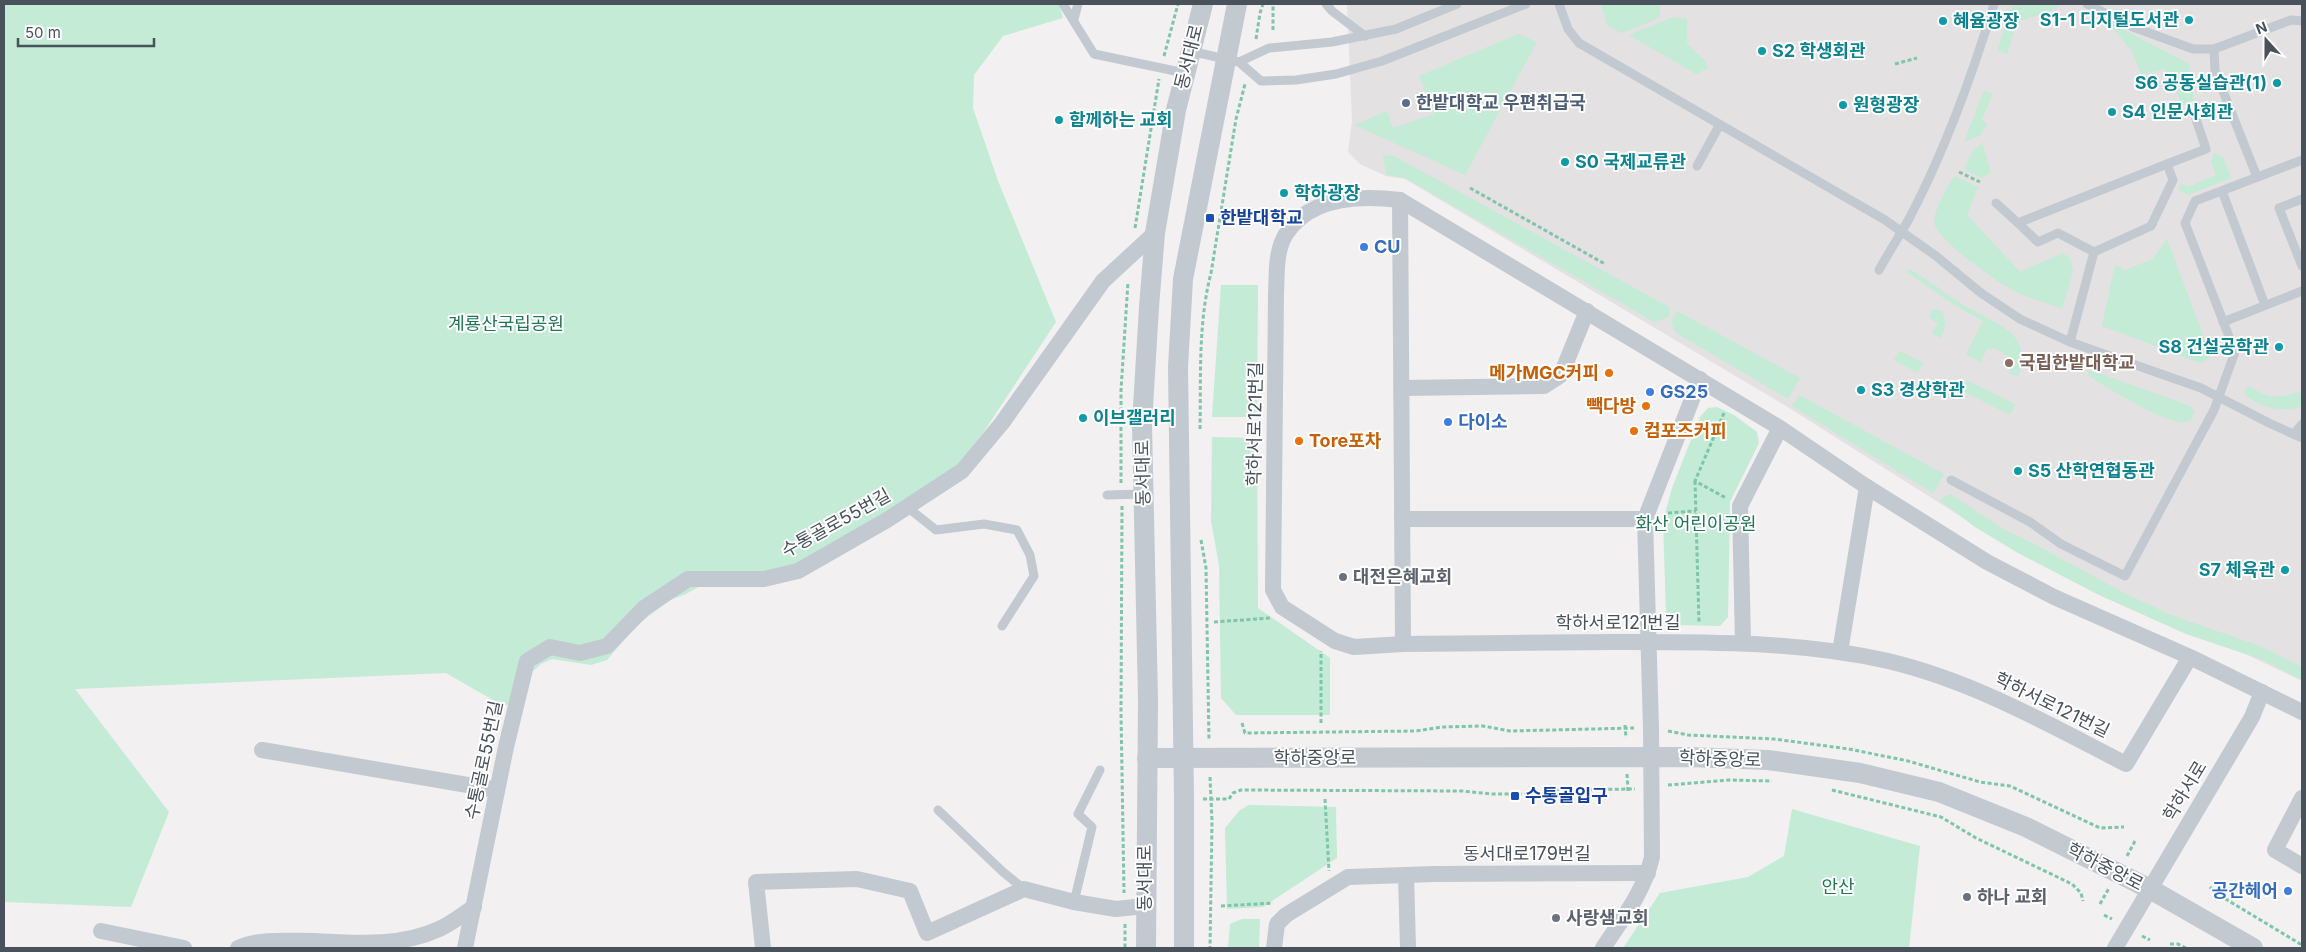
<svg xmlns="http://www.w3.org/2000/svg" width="2306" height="952" viewBox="0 0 2306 952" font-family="Inter,'Noto Sans KR',sans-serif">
	<rect width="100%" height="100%" fill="#f2f0f0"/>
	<!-- education -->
	<polygon fill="#e3e1e1" points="1347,4 2302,4 2302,681 1976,526 1786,406 1405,179 1386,176 1360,164 1348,152 1352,121"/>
	<!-- green -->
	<g fill="#c3ebd6">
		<polygon points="4,4 1059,4 1063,18 1003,36 974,75 973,108 998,181 1056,322 983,433 956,466 927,487 797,565 760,574 723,573 686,594 670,600 636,626 607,660 591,665 552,659 541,664 529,675 518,708 498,703 446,673 75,689 169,812 131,907 4,902"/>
		<polygon points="1601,4 1660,4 1660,16 1651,22 1621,33 1607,25"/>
		<polygon points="2013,4 2058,4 2056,9 2017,22 2007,54 1997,50"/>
		<polygon points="1674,17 1687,19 1687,44 1705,61 1708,68 1696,74 1629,35"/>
		<polygon points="2107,21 2189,64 2194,101 2183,105 2165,69 2141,74 2132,51"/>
		<polygon points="1518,34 1537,42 1465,175 1354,125 1387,111 1393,128 1434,114 1419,76"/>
		<polygon points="1984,91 1992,94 1982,120 1987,124 1981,135 1964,142"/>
		<polygon points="1982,143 1991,172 1982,178 1964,169 1972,152"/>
		<polygon points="2214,153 2223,157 2231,178 2188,195 2178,190 2181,183 2188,187 2216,175 2211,162"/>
		<polygon points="1392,155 1669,307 1669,317 1654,322 1405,178 1387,175 1383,156"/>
		<path d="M1954 176 1978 187 1967 215 2020 272 2062 253 2070 258 2073 271 2062 309C2048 303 2032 299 2018 293 2002 286 1939 241 1935 225 1931 214 1948 187 1954 176Z"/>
		<polygon points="2167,239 2211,357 2201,363 2102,326 2115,265 2125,270 2153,259"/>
		<path d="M1909 269C1926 278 1939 289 1954 299 1969 310 2004 324 2014 336 2024 349 2024 362 2018 376L2009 374 2012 365 2008 356 1994 348 1987 349 1980 362 1966 354 1983 321 1953 304 1907 272Z"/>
		<polygon points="1221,285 1258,285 1257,417 1212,417"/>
		<path d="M1933 309 1942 311C1947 322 1945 327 1941 338L1932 333 1938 323 1929 318Z"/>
		<polygon points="1677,311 1800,378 1788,399 1676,333 1671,322"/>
		<polygon points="1900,351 1923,363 1918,373 1894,360"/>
		<path d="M2090 370 2190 406 2195 412 2190 421C2186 421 2181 423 2178 422 2159 419 2103 386 2087 374Z"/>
		<polygon points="1966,380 2015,404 2010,415 1961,390"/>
		<path d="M2248 386C2271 399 2274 399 2300 392L2302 406C2283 413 2258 408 2244 393Z"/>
		<polygon points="1799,395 1944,474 1933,493 1792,406"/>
		<polygon points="1717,407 1734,415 1757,432 1759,443 1730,502 1728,617 1720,626 1675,625 1666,615 1663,521 1672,488 1700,417 1708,408"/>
		<polygon points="1212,437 1257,438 1258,608 1330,658 1330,715 1236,715 1221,698 1219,565 1211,521"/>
		<polygon points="1950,494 2005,530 2036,545 2126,594 2171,615 2260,646 2302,667 2302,680 2263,660 2186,634 2099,595 2018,553 1975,527 1939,500"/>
		<polygon points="1249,805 1336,807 1337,858 1263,907 1227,909 1225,828 1240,810"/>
		<polygon points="1792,809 1920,846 1909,948 1623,948 1660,893 1748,877 1784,856"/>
		<polygon points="1242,919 1260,919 1259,948 1228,948 1230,924"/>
	</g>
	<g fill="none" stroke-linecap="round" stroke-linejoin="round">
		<!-- path -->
		<g stroke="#7ec5a9" stroke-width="3" stroke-dasharray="4 2.5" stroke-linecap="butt">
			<polyline points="1273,30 1273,4"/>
			<polyline points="1256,39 1260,13 1263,4"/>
			<polyline points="1164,56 1178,4"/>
			<polyline points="1895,64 1917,58"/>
			<polyline points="1959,172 1980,182"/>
			<polyline points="1470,188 1605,264"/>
			<polyline points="1135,228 1159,79"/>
			<polyline points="1724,413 1695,481 1726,498"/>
			<path d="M1200 429C1201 377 1198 323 1211 273L1236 119 1245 84"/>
			<polyline points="1695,481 1699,623"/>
			<polyline points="1121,483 1121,390 1128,282"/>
			<polyline points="1122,506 1121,713 1124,893"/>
			<polyline points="1668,513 1696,511"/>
			<polyline points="1201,540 1206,568 1209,741"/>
			<polyline points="1214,622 1271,618"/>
			<polyline points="1242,723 1245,733 1416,731 1442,727 1483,726 1510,731 1634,728"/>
			<polyline points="1321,723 1321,651"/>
			<polyline points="1625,725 1626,738"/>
			<polyline points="1668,731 1688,735 1774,739 1849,749 1908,761 1980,782 2010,786 2100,828 2124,827"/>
			<polyline points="1627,774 1628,791"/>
			<polyline points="1210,777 1212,821 1210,948"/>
			<polyline points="1668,785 1730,780 1772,781"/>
			<polyline points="1832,790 1941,817 1976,838 2072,884 2081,893 2083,901"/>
			<polyline points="1203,799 1229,799 1233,793 1241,790 1462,791 1492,794 1529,794 1556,790 1635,789"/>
			<polyline points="1325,799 1329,871"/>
			<polyline points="2127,856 2135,841"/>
			<polyline points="2210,887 2214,892 2302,945"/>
			<polyline points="2100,904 2109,888"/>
			<polyline points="1221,906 1273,903"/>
			<polyline points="2104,915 2112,919"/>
			<polyline points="1125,924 1125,948"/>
			<polyline points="2142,936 2150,940"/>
			<polyline points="2170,944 2178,944 2186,948"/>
		</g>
		<!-- service -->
		<g stroke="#c2c9d0" stroke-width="9">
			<polyline points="1063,4 1094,54 1185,73"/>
			<polyline points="1326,4 1332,11 1365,36"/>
			<polyline points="1559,4 1568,29 1579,43 1885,220 1936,256 1981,293 2020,319 2070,342 2201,388 2269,423 2302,438"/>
			<polyline points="2087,4 2133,27 2193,49 2214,49 2215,71 2257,177"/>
			<polyline points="1074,19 1078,4"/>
			<polyline points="2214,49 2291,20 2302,21"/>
			<polyline points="1190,51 1239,62 1261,81 1296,80 1336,74 1382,61 1526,4"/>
			<polyline points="1239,62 1269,48 1332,42 1396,29 1457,4"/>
			<polyline points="2167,164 2206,149 2194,113"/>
			<polyline points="1697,166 1719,126"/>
			<polyline points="2222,191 2265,305"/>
			<polyline points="2302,199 2279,208 2302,266"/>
			<polyline points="1996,203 2018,223"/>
			<path d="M1879 270C1889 252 1900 235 1910 217 1945 150 1972 76 1994 4"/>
			<polyline points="2223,322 2302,291"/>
			<polyline points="2070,342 2094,252 2151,226 2173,180 2167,164 2018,223 2038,242 2058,233 2094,252"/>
			<polyline points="2294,434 2302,424"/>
			<polyline points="1951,480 2030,522 2061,544 2125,576 2214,410 2235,352 2185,223 2195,201 2302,160"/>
			<polyline points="1107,495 1143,494"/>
			<polyline points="907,507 936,530 984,524 1017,530 1030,555 1034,576 1002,626"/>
			<polyline points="938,810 1003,872 1024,889"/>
			<polyline points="1074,902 1092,827 1078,814 1100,770"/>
		</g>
		<!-- minor -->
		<g stroke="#c2c9d0" stroke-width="16">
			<polyline points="1400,200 1403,644"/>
			<polyline points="1402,388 1544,386 1561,375 1587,311"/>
			<polyline points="1402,519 1645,519"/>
			<polyline points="1743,643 1740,506 1780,428"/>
			<polyline points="1840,652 1867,487"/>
			<path d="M2190 657 2126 764C2050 725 1973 681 1888 661 1798 641 1706 642 1614 642 1544 643 1473 643 1403 644L1354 647 1335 641 1282 607 1273 590 1276 294C1277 276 1275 251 1286 234 1310 196 1360 195 1400 200L1780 428 1867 487 1987 562 2054 597 2190 657 2302 712"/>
			<polyline points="262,750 497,790"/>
			<polyline points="2302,798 2275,850 2302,866"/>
			<polyline points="1406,875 1408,948"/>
			<polyline points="101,931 184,948"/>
			<path d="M238 948C260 938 289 941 314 941 354 943 401 947 439 929 451 924 463 914 474 907"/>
			<polyline points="465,948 506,747 527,661 550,647 580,653 607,646 644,608 688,579 764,579 798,571 887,520 962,471 1002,423 1103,281 1155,233"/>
			<polyline points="763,948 756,882 857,879 910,891 927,933 1024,889 1074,902 1116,909 1145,906"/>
			<polyline points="1274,948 1277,924 1286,915 1348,877 1434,874 1648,873"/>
			<path d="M1603 948C1622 919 1644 892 1652 857L1651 729 1645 519 1700 379"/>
			<polyline points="2115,948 2252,717 2262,692"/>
		</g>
		<!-- tertiary -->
		<g stroke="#c2c9d0" stroke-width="20">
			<polyline points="1147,758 1688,757 1768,760 1860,773 1939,792 2026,827 2150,889 2253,948"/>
			<polyline points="1146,948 1148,701 1142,424 1149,307 1155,233 1176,110 1203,4"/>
			<polyline points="1184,948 1184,799 1178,367 1183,279 1237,4"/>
		</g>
	</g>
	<!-- markers -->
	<g fill="#0f9aa8" stroke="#fff" stroke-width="2">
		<circle cx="2189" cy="20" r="5"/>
		<circle cx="1943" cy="21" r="5"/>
		<circle cx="1762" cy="51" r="5"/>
		<circle cx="2277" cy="83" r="5"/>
		<circle cx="1843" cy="105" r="5"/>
		<circle cx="2112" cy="112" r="5"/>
		<circle cx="1059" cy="120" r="5"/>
		<circle cx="1565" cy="162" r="5"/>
		<circle cx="1284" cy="193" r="5"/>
		<circle cx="2279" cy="347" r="5"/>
		<circle cx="1861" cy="390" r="5"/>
		<circle cx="1083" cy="418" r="5"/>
		<circle cx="2018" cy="471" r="5"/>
		<circle cx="2285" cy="570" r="5"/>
	</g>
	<circle fill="#5c6f8a" stroke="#fff" stroke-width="2" cx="1406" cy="103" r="5"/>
	<g fill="#1a4fb4" stroke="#fff" stroke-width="2">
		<rect x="1205" y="213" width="10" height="10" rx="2.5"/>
		<rect x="1510" y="791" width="10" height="10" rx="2.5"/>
	</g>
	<g fill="#3f7fe0" stroke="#fff" stroke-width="2">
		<circle cx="1364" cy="247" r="5"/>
		<circle cx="1650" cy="392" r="5"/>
		<circle cx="1448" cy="422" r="5"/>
		<circle cx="2288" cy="891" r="5"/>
	</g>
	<circle fill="#8d6e63" stroke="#fff" stroke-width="2" cx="2009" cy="363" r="5"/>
	<g fill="#e8710a" stroke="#fff" stroke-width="2">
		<circle cx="1609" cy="373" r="5"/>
		<circle cx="1646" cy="406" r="5"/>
		<circle cx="1634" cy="431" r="5"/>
		<circle cx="1299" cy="441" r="5"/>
	</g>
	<g fill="#6b7280" stroke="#fff" stroke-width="2">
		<circle cx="1343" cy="577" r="5"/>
		<circle cx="1967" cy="897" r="5"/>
		<circle cx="1556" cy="918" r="5"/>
	</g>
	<g text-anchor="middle" stroke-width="4" stroke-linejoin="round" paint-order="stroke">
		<!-- culture labels -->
		<g font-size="18" font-weight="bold" fill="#0d838f" stroke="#fff" text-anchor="start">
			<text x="2179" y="26" text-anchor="end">S1-1 디지털도서관</text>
			<text x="1953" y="27">혜윰광장</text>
			<text x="1772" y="57">S2 학생회관</text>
			<text x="2267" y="89" text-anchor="end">S6 공동실습관(1)</text>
			<text x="1853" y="111">원형광장</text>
			<text x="2122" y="118">S4 인문사회관</text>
			<text x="1069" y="126">함께하는 교회</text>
			<text x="1575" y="168">S0 국제교류관</text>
			<text x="1294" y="199">학하광장</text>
			<text x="2269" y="353" text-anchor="end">S8 건설공학관</text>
			<text x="1871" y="396">S3 경상학관</text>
			<text x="1093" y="424">이브갤러리</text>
			<text x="2028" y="477">S5 산학연협동관</text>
			<text x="2275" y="576" text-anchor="end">S7 체육관</text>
		</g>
		<!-- street labels -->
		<g font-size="18" fill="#49515b" stroke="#fff">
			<text transform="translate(1189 57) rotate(-76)" y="6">동서대로</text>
			<text transform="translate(1255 424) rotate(-89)" y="6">학하서로121번길</text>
			<text transform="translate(1143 473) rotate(-91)" y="6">동서대로</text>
			<text transform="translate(836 523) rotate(-29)" y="6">수통골로55번길</text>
			<text x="1618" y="629">학하서로121번길</text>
			<text transform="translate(2052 705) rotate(26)" y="6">학하서로121번길</text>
			<text x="1315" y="764">학하중앙로</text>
			<text transform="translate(1720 759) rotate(2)" y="6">학하중앙로</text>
			<text transform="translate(484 760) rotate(-78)" y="6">수통골로55번길</text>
			<text transform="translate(2185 791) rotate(-59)" y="6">학하서로</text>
			<text x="1527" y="860">동서대로179번길</text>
			<text transform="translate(2105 867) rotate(27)" y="6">학하중앙로</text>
			<text transform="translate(1145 878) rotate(-90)" y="6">동서대로</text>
		</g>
		<!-- service labels -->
		<g font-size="18" font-weight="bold" fill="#4e5e75" stroke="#fff" text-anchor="start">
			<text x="1416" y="109">한밭대학교 우편취급국</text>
		</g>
		<!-- transit labels -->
		<g font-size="18" font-weight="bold" fill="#164399" stroke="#fff" text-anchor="start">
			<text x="1220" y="224">한밭대학교</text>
			<text x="1525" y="802">수통골입구</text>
		</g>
		<!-- shop labels -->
		<g font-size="18" font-weight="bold" fill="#366cbe" stroke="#fff" text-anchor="start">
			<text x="1374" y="253">CU</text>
			<text x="1660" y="398">GS25</text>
			<text x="1458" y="428">다이소</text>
			<text x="2278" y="897" text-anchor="end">공간헤어</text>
		</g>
		<!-- park labels -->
		<g font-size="18" fill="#217653" stroke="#fff">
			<text x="506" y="330">계룡산국립공원</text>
			<text x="1696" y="530">화산 어린이공원</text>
			<text x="1838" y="893">안산</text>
		</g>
		<!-- education labels -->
		<g font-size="18" font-weight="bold" fill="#785e54" stroke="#fff" text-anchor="start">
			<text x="2019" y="369">국립한밭대학교</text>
		</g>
		<!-- food labels -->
		<g font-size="18" font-weight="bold" fill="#c56008" stroke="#fff" text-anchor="end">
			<text x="1599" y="379">메가MGC커피</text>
			<text x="1636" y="412">빽다방</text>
			<text x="1644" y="437" text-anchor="start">컴포즈커피</text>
			<text x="1309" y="447" text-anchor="start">Tore포차</text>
		</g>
		<!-- worship labels -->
		<g font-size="18" font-weight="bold" fill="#5b616d" stroke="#fff" text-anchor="start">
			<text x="1353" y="583">대전은혜교회</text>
			<text x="1977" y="903">하나 교회</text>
			<text x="1566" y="924">사랑샘교회</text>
		</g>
	</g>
	<!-- border -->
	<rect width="2306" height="952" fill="none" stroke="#49515b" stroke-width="10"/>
	<!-- north arrow -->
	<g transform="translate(2266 40) rotate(339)" stroke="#ffffff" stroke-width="4" paint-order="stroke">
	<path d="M0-4L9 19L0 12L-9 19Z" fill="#49515b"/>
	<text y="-8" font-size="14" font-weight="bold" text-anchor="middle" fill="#49515b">N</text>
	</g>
	<!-- scale -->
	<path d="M18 38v8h136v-8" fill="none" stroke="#49515b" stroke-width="2.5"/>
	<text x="25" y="38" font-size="15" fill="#49515b" stroke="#ffffff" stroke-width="4" paint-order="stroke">50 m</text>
</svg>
